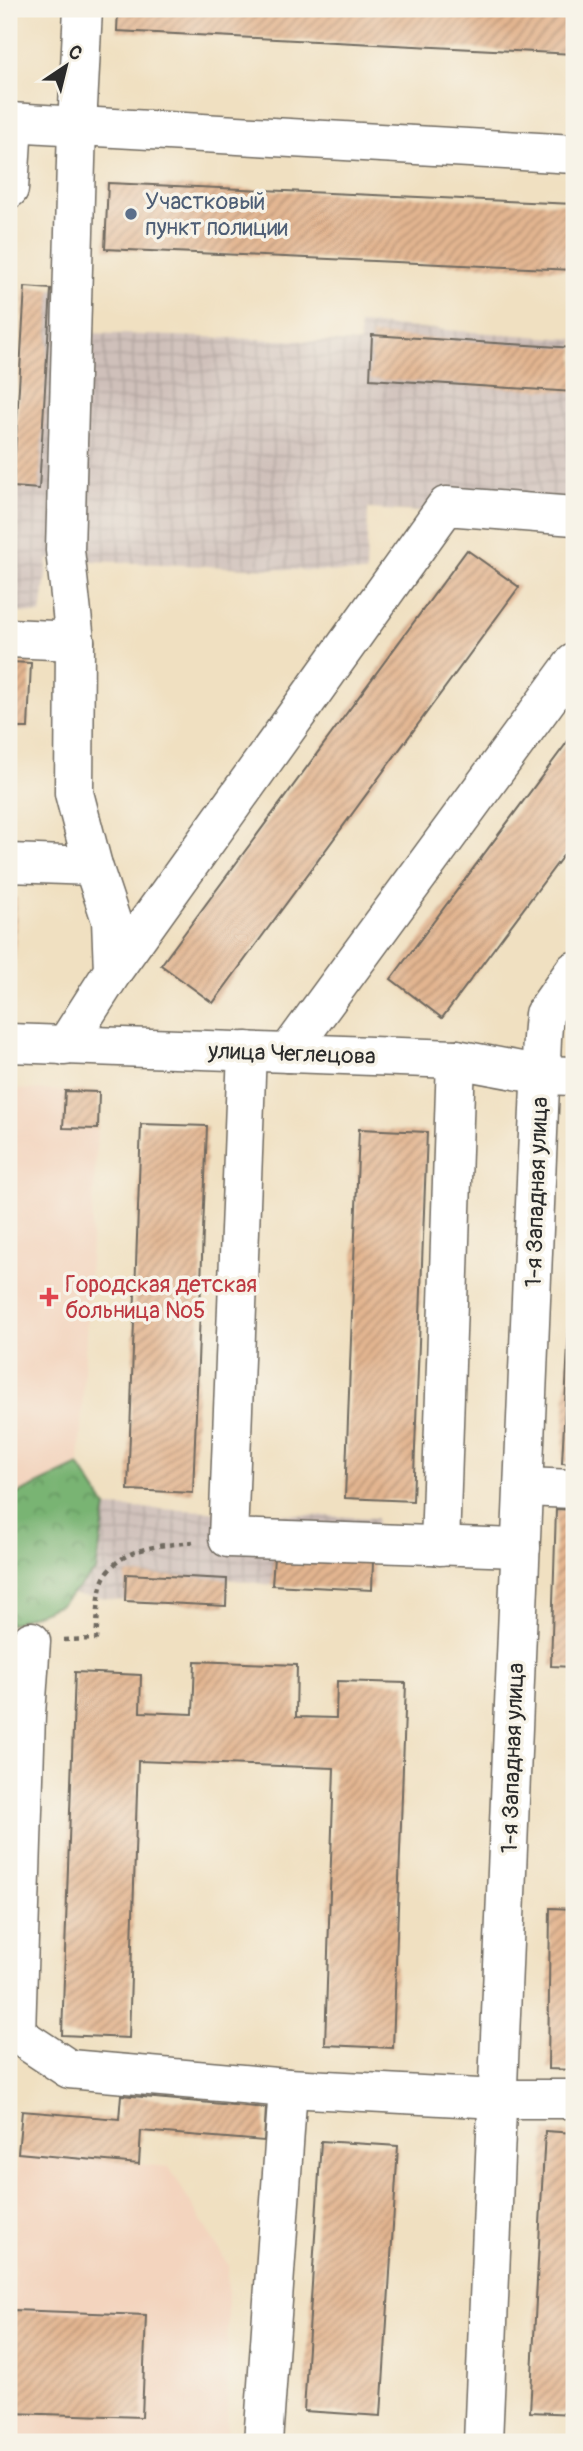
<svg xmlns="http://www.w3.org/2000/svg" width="583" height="2451" viewBox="0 0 583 2451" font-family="Pangolin,sans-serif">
	<defs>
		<pattern id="industrial-grid" width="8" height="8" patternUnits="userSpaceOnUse" patternTransform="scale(1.75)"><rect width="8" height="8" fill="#cfc0ba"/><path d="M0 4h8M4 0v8" fill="none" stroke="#b2a5a0"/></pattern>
		<pattern id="forest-crowns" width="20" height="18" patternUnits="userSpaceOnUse" patternTransform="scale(1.75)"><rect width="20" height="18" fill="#79b473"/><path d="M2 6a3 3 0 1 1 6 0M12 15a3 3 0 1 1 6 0" fill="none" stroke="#63935f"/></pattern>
		<pattern id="building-hatch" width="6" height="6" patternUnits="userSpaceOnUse" patternTransform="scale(1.75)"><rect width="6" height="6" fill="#e3b590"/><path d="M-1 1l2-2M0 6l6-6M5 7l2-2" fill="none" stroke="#b89376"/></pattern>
	</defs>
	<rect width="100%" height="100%" fill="#f7f3e8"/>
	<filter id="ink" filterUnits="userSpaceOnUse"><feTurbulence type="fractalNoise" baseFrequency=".0143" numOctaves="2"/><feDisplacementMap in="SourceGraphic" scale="14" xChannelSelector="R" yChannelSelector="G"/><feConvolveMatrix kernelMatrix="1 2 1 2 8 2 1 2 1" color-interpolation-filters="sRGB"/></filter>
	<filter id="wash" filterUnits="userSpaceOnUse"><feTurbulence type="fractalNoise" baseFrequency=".00686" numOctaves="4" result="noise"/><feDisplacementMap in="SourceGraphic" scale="28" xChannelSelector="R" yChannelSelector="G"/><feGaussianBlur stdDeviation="1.57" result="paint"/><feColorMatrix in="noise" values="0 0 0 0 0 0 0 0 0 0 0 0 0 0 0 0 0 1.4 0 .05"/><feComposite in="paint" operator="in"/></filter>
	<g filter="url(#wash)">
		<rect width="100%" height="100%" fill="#f0e0c1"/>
		<!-- built -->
		<g fill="#f3d4be">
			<polygon points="9,1089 99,1092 79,1465 9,1498"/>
			<polygon points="18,2153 169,2167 228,2265 227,2442 9,2442 9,2310 13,2310"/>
		</g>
		<!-- industrial -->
		<g fill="url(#industrial-grid)">
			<polygon points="25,287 64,290 64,332 360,343 359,324 574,339 574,520 368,509 366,573 48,559 41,614 9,612 9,510 12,510"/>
			<polygon points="79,1465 106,1507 377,1518 372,1590 272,1585 228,1579 226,1606 125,1601 43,1591 9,1603 9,1498"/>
		</g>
		<!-- forest -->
		<polygon fill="url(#forest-crowns)" stroke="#52704f" stroke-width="2" points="79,1465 106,1507 96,1571 61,1604 9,1625 9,1498"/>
		<g id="blocks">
			<!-- building -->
			<g fill="url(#building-hatch)">
				<polygon points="118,9 574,9 574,54 117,31"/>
				<polygon points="108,183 574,204 574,270 105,249"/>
				<polygon points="25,287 51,289 39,489 13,487"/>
				<polygon points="372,335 574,348 574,392 370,379"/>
				<polygon points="467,550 519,587 213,1003 161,965"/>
				<polygon points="9,662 31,663 28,728 9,728"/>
				<polygon points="574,733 574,841 442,1018 391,979"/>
				<polygon points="9,898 17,898 15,960 9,960"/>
				<polygon points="65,1091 99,1092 98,1129 63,1128"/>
				<polygon points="141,1124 207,1126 193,1493 128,1490"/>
				<polygon points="359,1129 427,1132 413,1501 345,1498"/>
				<polygon points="572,1268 574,1268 574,1464 562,1463"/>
				<polygon points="556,1509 574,1510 574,1667 551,1666"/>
				<polygon points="274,1557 373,1562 372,1590 272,1585"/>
				<polygon points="126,1574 227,1579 226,1606 125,1601"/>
				<polygon points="195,1661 297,1665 296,1717 336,1718 337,1681 406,1683 393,2048 325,2045 334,1768 138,1761 129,2038 62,2035 75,1672 141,1675 140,1712 193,1714"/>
				<polygon points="550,1908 574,1909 574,2070 548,2069"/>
				<polygon points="121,2095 266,2108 264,2141 141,2131 139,2164 18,2153 22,2111 119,2119"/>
				<polygon points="545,2131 574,2133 574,2414 530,2412"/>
				<polygon points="321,2141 398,2146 381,2416 304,2411"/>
				<polygon points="13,2310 146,2315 142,2417 10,2413"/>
			</g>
		</g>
	</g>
	<g filter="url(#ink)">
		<use href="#blocks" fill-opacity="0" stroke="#706a60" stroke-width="2"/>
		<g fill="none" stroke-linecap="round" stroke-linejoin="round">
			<defs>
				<g id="minor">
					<polyline points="9,122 574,154"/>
					<polyline points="9,189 13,122"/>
					<polyline points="9,638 75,641"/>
					<polyline points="9,863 93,866"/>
					<polyline points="113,971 446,506 574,516"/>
					<polyline points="9,1043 456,1059 542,1075 574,1076"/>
					<polyline points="65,1046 113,971 111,920 93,866 74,793 75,641 65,550 77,126 83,9"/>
					<polyline points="247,1051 228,1538 521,1548"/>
					<polyline points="288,1053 574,663"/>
					<polyline points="524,1487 574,1489"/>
					<polyline points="440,1546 456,1059"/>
					<polyline points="9,2033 16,2034 69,2069 288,2088 498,2099 574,2099"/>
					<polyline points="16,2034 26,1714 31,1641"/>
					<polyline points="263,2442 288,2088"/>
					<polyline points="483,2442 542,1038 544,1014 574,971"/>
				</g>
			</defs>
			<!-- minor casing -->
			<use href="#minor" stroke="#706a60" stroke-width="41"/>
			<!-- path -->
			<path stroke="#706a60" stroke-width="4.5" stroke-dasharray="5 5" stroke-linecap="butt" d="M64 1640 96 1639C98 1624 97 1591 104 1578 121 1546 161 1546 193 1542"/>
			<!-- minor -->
			<use href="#minor" stroke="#fff" stroke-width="38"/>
		</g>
	</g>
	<!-- markers -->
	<circle fill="#5c6f8a" stroke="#f7f3e8" stroke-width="2.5" cx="131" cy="214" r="7"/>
	<path fill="#e0444e" stroke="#f7f3e8" stroke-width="2.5" d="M45.5 1286.5h7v7h7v7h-7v7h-7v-7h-7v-7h7z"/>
	<g text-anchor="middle" stroke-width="7" stroke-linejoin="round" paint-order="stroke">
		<!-- service labels -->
		<g font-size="23" fill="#4e5e75" stroke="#f7f3e8" text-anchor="start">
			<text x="145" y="209">Участковый<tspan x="145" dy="26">пункт полиции</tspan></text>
		</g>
		<!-- street labels -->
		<g font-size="23" fill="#2b2b2b" stroke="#f7f3e8">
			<text transform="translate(292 1053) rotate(2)" y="8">улица Чеглецова</text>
			<text transform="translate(536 1192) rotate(-88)" y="8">1-я Западная улица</text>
			<text transform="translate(512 1758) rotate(-88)" y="8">1-я Западная улица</text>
		</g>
		<!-- health labels -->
		<g font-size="23" fill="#be3a42" stroke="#f7f3e8" text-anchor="start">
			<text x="65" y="1292">Городская детская<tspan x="65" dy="26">больница №5</tspan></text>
		</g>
	</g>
	<!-- margin -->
	<rect width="583" height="2451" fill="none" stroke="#f7f3e8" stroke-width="35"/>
	<!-- north arrow -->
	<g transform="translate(66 66) rotate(35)" stroke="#f7f3e8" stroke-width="5" paint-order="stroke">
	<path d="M0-5L12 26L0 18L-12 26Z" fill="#2b2b2b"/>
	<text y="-10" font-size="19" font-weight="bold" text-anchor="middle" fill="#2b2b2b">С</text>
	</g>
</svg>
